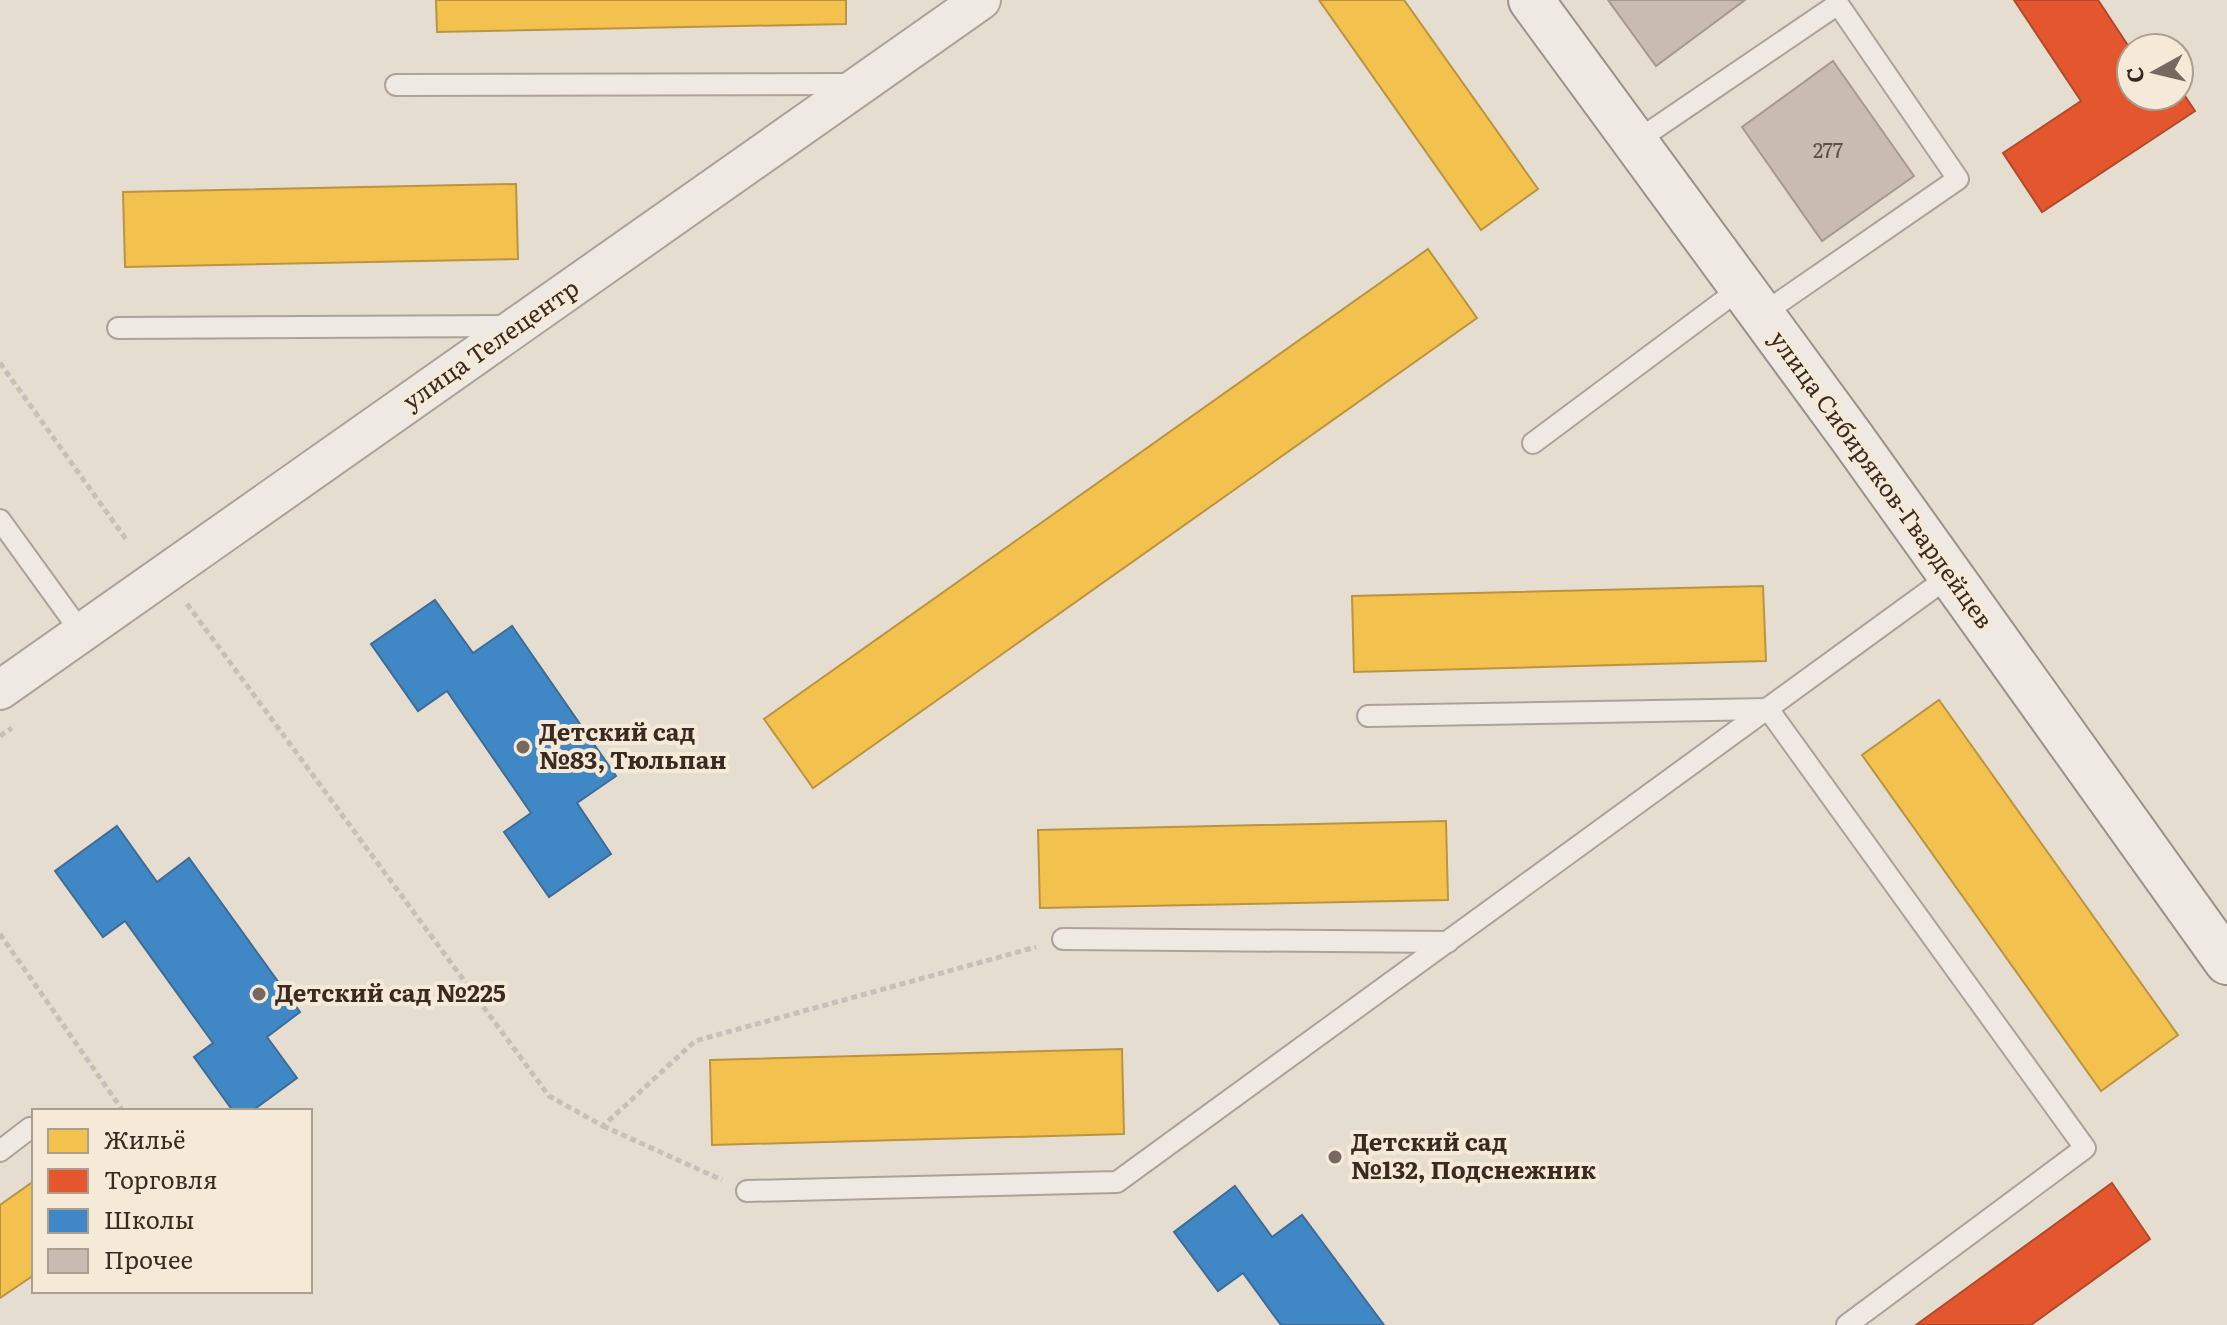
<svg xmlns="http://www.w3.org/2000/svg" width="2227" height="1325" viewBox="0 0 2227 1325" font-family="Literata,serif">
	<rect width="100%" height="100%" fill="#e6ddd1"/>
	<!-- homes -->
	<g fill="#f2c14e" stroke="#bb9440" stroke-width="2">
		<polygon points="436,0 846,0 846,24 437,32"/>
		<polygon points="1319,0 1404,0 1538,189 1481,230"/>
		<polygon points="516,184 518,259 125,267 123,192"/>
		<polygon points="1428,249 1477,318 813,788 764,719"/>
		<polygon points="1763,586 1766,661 1354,672 1352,596"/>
		<polygon points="1939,700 2178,1035 2101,1091 1862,755"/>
		<polygon points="1446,821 1448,900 1040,908 1038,830"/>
		<polygon points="1122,1049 1124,1134 712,1145 710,1060"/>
		<polygon points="34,1181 34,1275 0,1298 0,1205"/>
	</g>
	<!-- shops -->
	<g fill="#e4572e" stroke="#b14a2a" stroke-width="2">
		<polygon points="2014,0 2098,0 2131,50 2131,96 2179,96 2179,87 2195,111 2042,212 2003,153 2081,101"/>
		<polygon points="2112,1183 2150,1239 2031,1325 1916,1325"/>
	</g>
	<!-- schools -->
	<g fill="#3f88c5" stroke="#3e6c94" stroke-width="2">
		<polygon points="435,600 473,653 512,626 616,776 577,803 611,854 549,897 504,832 531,813 447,691 418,711 371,644"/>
		<polygon points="117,826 157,882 189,858 300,1012 267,1037 297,1078 252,1111 233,1111 194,1057 213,1043 125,921 103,937 55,871"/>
		<polygon points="1235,1186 1272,1237 1302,1215 1384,1325 1281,1325 1243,1273 1218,1291 1174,1232"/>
	</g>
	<!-- building -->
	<g fill="#cabbb2" stroke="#a69890" stroke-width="2">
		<polygon points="1608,0 1745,0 1656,66"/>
		<polygon points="1833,61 1914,176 1822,241 1742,127"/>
	</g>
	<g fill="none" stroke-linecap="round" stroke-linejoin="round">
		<defs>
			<g id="lane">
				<polyline points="396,85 856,84"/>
				<polyline points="1635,142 1838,4 1958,179 1761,315"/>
				<polyline points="118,328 510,326"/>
				<polyline points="1533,443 1741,288"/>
				<polyline points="0,520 81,632"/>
				<polyline points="1368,716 1768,709 2085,1148 1847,1325"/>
				<polyline points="1063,939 1448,942"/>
				<polyline points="0,1151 30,1128"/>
				<polyline points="747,1191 1117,1182 1951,575"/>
			</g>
			<polyline id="street" points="0,690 981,0"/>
			<polyline id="secondary" points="1531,0 1850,435 2227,962"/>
		</defs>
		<!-- lane casing -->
		<use href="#lane" stroke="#aca299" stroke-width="24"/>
		<!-- street casing -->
		<use href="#street" stroke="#aca299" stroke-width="42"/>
		<!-- secondary casing -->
		<use href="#secondary" stroke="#9b928a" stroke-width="48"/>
		<!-- path -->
		<g stroke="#c7c0b9" stroke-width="5" stroke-dasharray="6 4" stroke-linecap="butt">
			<polyline points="0,363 128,542"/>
			<polyline points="187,604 549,1096 603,1126 695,1041 1036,947"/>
			<polyline points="0,736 12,728"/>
			<polyline points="0,934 123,1111"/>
			<polyline points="603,1126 722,1180"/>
		</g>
		<!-- lane -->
		<use href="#lane" stroke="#eee9e2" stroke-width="20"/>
		<!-- street -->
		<use href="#street" stroke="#eee9e2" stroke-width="38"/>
		<!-- secondary -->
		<use href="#secondary" stroke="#eee9e2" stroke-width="44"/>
	</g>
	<!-- markers -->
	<g fill="#77695f" stroke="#f5e9d8" stroke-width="3">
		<circle cx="523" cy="747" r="8"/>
		<circle cx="259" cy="994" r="8"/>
		<circle cx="1335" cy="1157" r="8"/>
	</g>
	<g text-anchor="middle" stroke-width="8" stroke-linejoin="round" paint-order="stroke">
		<!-- number labels -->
		<g font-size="20" fill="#5f4e45">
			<text x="1828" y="158">277</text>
		</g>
		<!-- street labels -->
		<g font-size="24" fill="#3b2a21" stroke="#f5e9d8">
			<text transform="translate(491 345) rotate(-35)" y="8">улица Телецентр</text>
			<text transform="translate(1881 480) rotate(54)" y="8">улица Сибиряков-Гвардейцев</text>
		</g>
		<!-- poi labels -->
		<g font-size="24" font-weight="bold" fill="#3b2a21" stroke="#f5e9d8" text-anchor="start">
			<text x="539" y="741">Детский сад<tspan x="539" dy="28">№83, Тюльпан</tspan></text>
			<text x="275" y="1002">Детский сад №225</text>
			<text x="1351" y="1151">Детский сад<tspan x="1351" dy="28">№132, Подснежник</tspan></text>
		</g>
	</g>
	<!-- legend -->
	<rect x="32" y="1109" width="280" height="184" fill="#f5e9d8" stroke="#ab9d8f" stroke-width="2"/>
	<rect x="48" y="1129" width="40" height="24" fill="#f2c14e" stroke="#ab9d8f" stroke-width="2"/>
	<text x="104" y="1149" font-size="24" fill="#3b2a21">Жильё</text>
	<rect x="48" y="1169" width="40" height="24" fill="#e4572e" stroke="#ab9d8f" stroke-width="2"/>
	<text x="104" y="1189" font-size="24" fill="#3b2a21">Торговля</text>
	<rect x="48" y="1209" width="40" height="24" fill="#3f88c5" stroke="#ab9d8f" stroke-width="2"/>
	<text x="104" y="1229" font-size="24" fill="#3b2a21">Школы</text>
	<rect x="48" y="1249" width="40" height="24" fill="#cabbb2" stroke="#ab9d8f" stroke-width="2"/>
	<text x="104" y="1269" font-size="24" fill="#3b2a21">Прочее</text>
	<!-- north arrow -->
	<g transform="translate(2155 72) rotate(262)"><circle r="38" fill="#f5e9d8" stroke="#ab9d8f" stroke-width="2"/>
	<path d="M0-6L14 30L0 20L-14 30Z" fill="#77695f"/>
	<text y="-12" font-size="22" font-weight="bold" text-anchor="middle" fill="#3b2a21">С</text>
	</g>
</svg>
